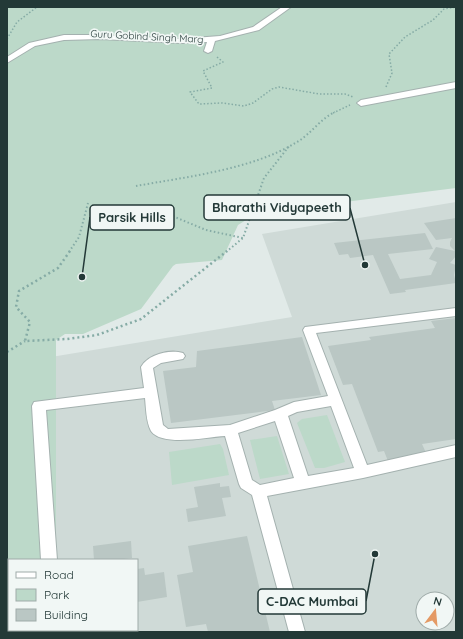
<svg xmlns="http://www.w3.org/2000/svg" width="463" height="639" viewBox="0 0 463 639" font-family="Quicksand,sans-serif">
	<rect width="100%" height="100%" fill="#e1eae8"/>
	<!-- built -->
	<path fill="#cfdad7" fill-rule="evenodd" d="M456 202V632H38V630H137V560H37L33 360 292 317 262 234ZM423 599H447V623H423Z"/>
	<!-- green -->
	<g fill="#bcd9c9">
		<polygon points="7,7 456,7 456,188 257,213 238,225 222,260 176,264 173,266 141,309 83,334 65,334 56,340 56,560 9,560 9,630 56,630 56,632 7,632"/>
		<polygon points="327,415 345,462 324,468 315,468 297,423 302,419"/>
		<polygon points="277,436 289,474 260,479 250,440"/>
		<polygon points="220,444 223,449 229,475 172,485 169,452"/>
	</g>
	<!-- building -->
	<g fill="#bac7c4">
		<polygon points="456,218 456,256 450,263 456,265 454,275 456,283 405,290 406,292 390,294 373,255 350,258 348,254 339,255 334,243 425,233 433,249 388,254 400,279 431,275 437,262 429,259 436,247 455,251 450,246 450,242 452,238 436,240 424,223"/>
		<polygon points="456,318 456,439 422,444 427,455 388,461 384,451 378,452 352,384 343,385 328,346 371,340 369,337 435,328 431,321"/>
		<polygon points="302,337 321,395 272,401 275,410 171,423 163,371 196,367 197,351"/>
		<polygon points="220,483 220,487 229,486 231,497 222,498 226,516 188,522 186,509 198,507 194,487"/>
		<polygon points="247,536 270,632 208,632 206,624 186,627 177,575 193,572 188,546"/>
		<polygon points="131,541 132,558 116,560 94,560 93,546"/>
		<polygon points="144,568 145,575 164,572 167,597 137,602 137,569"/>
	</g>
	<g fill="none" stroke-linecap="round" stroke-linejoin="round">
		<defs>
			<g id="minor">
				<polygon points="282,7 291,7 259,30 215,41 212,51 208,53 204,51 207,42 181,43 101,39 64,40 35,46 7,63 7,57 29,43 64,35 101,35 181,39 220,36 253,27"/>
				<polygon points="456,82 456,88 361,106 357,103 361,100"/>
				<path d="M456 308V316L316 333 367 465 456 445V457L363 478 267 496 305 632H289L252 495 241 488 239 484 225 436C207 437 162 447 151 431 146 422 146 407 145 398L46 410 57 560H41L32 406 34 402 144 388 141 367C148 354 170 349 183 353L185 356 183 359 161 363 153 368 163 425 168 429 230 425 275 410 294 402 328 396 303 330 305 327ZM331 406 354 468 308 476 288 416 297 412ZM275 421 294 478 260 485 252 480 238 433Z"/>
				<rect x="46" y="630" width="16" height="2"/>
			</g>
		</defs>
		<!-- minor casing -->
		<use href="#minor" stroke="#a4b1af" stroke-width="2"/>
		<!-- path-far2 -->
		<g stroke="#85aba5" stroke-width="1.5" stroke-dasharray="1.5 2" stroke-linecap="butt">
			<polyline points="7,39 17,22 37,7"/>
			<polyline points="217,57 223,62 203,71 212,88 190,92 199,104 222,103 244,106 253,103 272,89 279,87 319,94 345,94 353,97"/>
			<polyline points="386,87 392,73 389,54 405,37 433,20 444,9 456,7"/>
			<polyline points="333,113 350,105"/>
		</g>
		<!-- path-far1 -->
		<g stroke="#85aba5" stroke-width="2" stroke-dasharray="1.5 2.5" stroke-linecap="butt">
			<path d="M136 186C186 177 254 169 297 142 311 134 321 118 335 112"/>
			<polyline points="158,210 206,230 243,238"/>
			<polyline points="69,252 79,237 88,203"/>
			<polyline points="226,252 243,238 264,178 290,145"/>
		</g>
		<!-- path -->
		<g stroke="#85aba5" stroke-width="2.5" stroke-dasharray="2 3" stroke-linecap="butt">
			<polyline points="70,251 58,268 19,291 16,307 30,322 25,341 67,339 97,335 141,319 227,251"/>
			<polyline points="7,352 25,341"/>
		</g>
		<!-- minor -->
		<use href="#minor" fill="#fff" fill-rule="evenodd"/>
	</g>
	<g text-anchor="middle" stroke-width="3.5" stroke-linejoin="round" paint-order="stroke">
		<!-- far-street labels -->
		<g font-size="10" fill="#233937" stroke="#f1f7f5">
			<text transform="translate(147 36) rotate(3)" y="4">Guru Gobind Singh Marg</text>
		</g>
	</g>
	<!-- callouts -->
	<path fill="none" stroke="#233937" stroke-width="1.5" d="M365 265L350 208M82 277L90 217M375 554L366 601"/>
	<g fill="#233937" stroke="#f1f7f5" stroke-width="1.5">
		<circle cx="365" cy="265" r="4"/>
		<circle cx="82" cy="277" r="4"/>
		<circle cx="375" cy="554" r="4"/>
	</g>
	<g fill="#f1f7f5" stroke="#233937" stroke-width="1.5">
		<rect x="204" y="195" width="146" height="25" rx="4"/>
		<rect x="90" y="205" width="84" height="25" rx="4"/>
		<rect x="258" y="589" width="108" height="25" rx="4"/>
	</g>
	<g font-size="13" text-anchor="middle" font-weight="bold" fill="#233937">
		<text x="277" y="212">Bharathi Vidyapeeth</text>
		<text x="132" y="222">Parsik Hills</text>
		<text x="312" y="606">C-DAC Mumbai</text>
	</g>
	<!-- border -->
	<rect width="463" height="639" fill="none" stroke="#233937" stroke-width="16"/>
	<!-- legend -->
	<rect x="8" y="559" width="130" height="72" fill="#f1f7f5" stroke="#9faba9"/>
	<rect x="16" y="572" width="20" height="6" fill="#ffffff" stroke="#9faba9"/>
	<text x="44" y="579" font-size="12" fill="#233937">Road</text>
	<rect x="16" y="589" width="20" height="12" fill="#bcd9c9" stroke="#9faba9"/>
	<text x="44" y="599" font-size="12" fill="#233937">Park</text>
	<rect x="16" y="609" width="20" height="12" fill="#bac7c4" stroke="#9faba9"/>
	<text x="44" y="619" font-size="12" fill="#233937">Building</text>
	<!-- north arrow -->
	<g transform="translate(435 611) rotate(16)"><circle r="19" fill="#f1f7f5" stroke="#9faba9"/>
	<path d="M0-3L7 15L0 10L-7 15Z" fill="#e49a65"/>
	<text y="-6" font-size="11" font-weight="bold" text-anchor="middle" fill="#233937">N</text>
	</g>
</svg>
